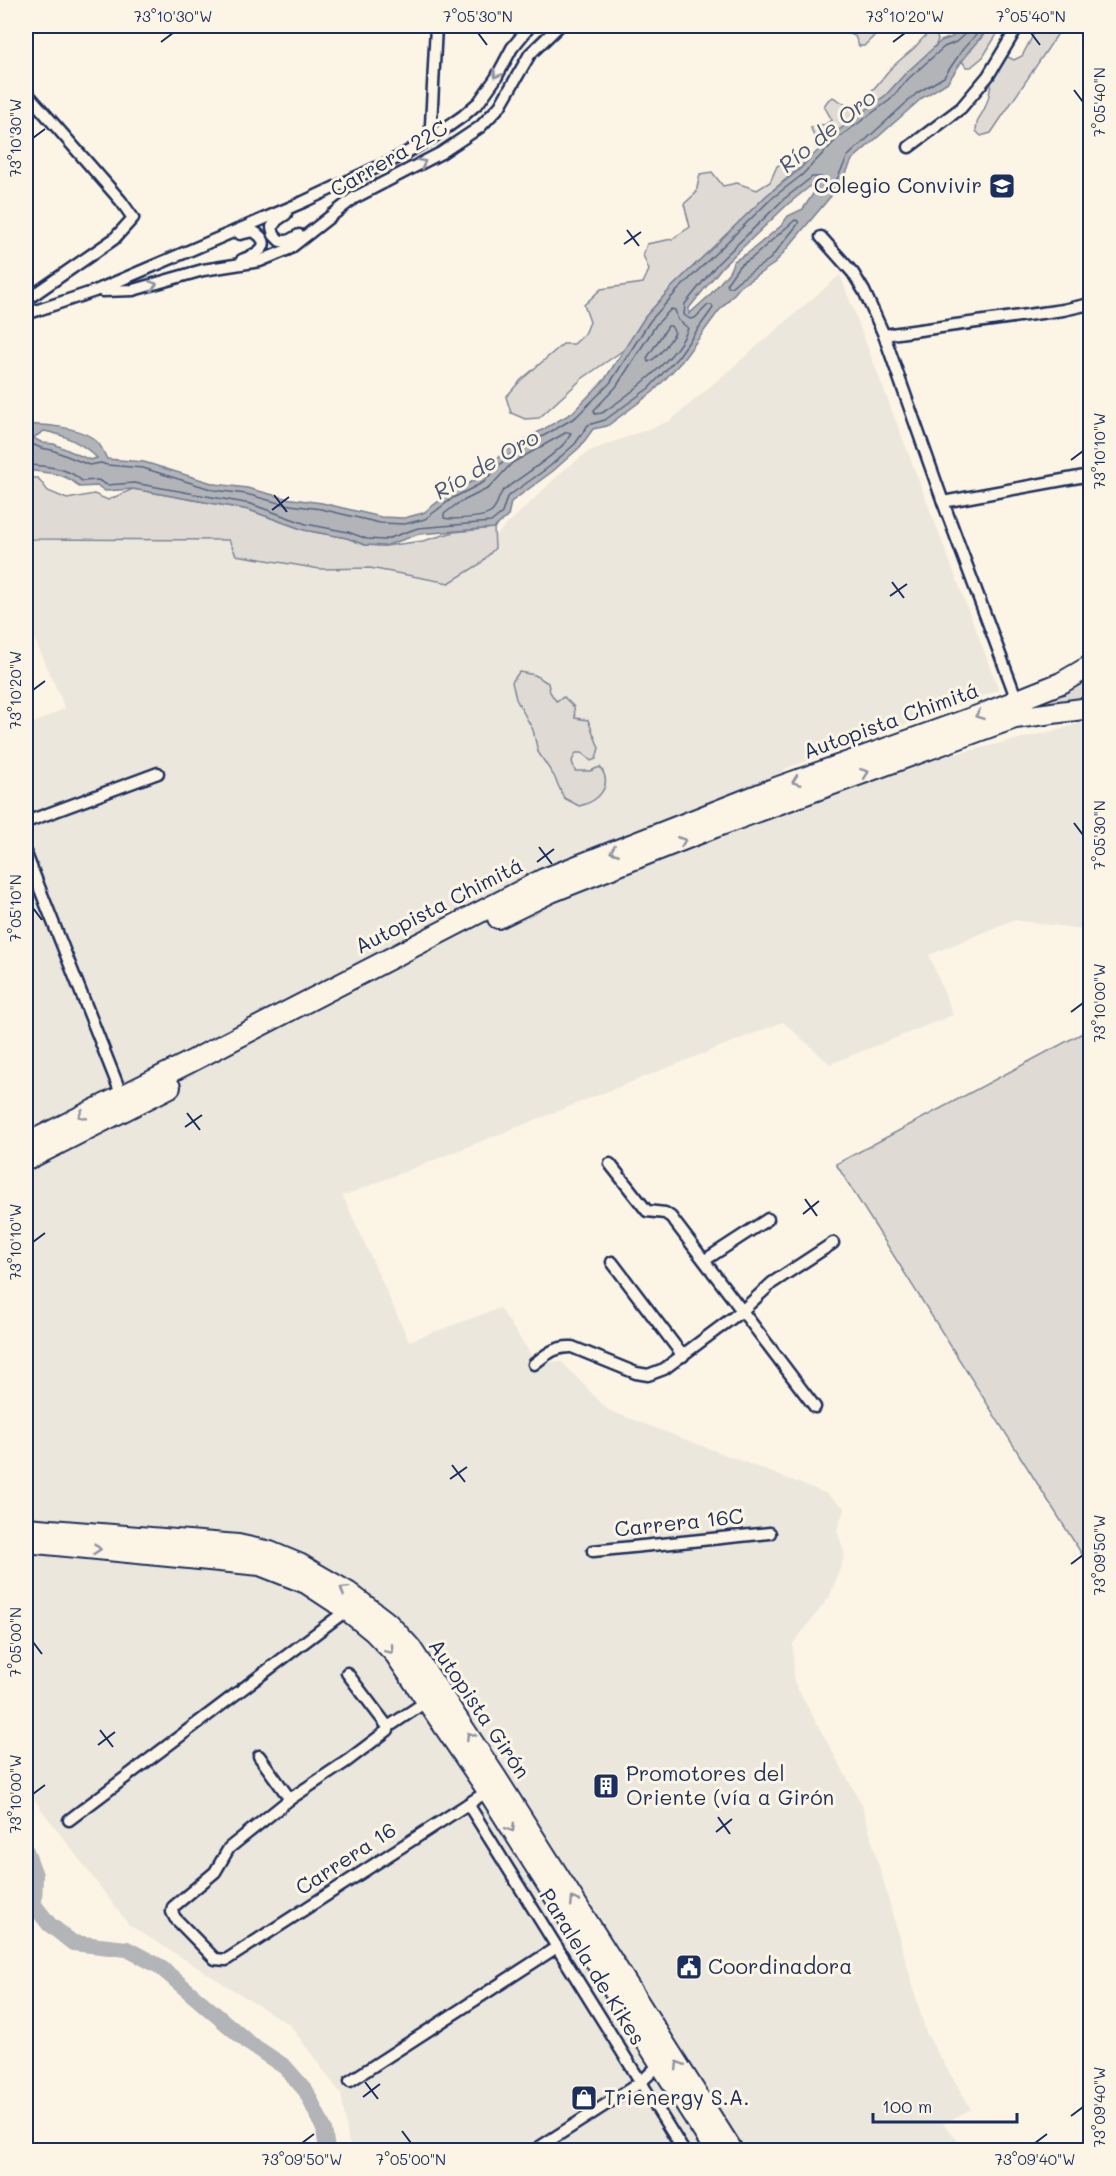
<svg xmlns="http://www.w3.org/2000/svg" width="1116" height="2176" viewBox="0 0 1116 2176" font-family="Mali,sans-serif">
	<rect width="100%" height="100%" fill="#fcf5e5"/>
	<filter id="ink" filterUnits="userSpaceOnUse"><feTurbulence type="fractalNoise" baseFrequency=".0167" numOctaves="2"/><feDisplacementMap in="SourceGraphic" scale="12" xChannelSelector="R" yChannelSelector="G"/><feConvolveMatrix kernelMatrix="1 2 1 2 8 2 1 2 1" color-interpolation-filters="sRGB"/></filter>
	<g filter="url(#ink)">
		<!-- built -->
		<polygon fill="#ece7dc" points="840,275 999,690 785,769 773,789 778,796 1061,729 1090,720 1090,930 1013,920 929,955 953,1015 830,1064 783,1022 343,1196 409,1341 500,1308 535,1361 562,1362 608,1410 825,1493 845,1508 837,1530 845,1555 830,1596 793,1644 794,1682 862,1805 926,2033 971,2109 943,2124 966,2150 350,2150 341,2094 290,2025 129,1925 26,1789 26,727 65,708 26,620 26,535 234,538 448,581 564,470 589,451 670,421"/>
		<!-- green -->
		<g fill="#dfdbd4" stroke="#7d8599" stroke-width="1.5">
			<polygon points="845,26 884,26 864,46 859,46 855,36 847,33"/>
			<polygon points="991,26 1002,26 983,57 971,67 966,67 962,61"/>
			<path d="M1038 26H1063L991 133 981 136 976 131C977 115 982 117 986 105 994 85 987 72 1006 56L1014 60 1022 56Z"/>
			<path d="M930 32 936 34 938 40 934 48 905 74 886 95 835 133 819 149 815 147V139L811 128 817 124 824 125 832 120 824 106 828 100 833 97 850 107C867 98 873 90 885 75 893 65 904 57 913 49 919 43 923 37 930 32Z"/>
			<polygon points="791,159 800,160 804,164 767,195 672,287 645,317 625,349 583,378 539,418 525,419 511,413 506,397 521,380 563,344 574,344 585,334 590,322 584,305 601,289 643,283 649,270 643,255 647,244 672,239 690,227 684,204 696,193 700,174 712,172 723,186 737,183 757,190 770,182 777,166"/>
			<polygon points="26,478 38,478 48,491 67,499 94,494 108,500 133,489 249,510 304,530 347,538 365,545 385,546 423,541 454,532 494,528 495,548 480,564 449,583 370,568 320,569 236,555 229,540 26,539"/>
			<path d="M519 672 535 675 548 683 550 692 556 701 564 697 574 707 575 718 588 720 599 748 596 759 591 761 582 753H576L572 761 575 771H590L600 767C614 786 598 802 579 806L564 798 554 776 538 752 533 730 516 699 512 682Z"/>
			<polygon points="1090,676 1090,700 1053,707 1024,706"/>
			<polygon points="1090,1029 1090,1567 836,1164"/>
		</g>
		<!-- water -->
		<path fill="#b2b4b8" stroke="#767f94" stroke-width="1.5" fill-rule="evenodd" d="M965 26H991L968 52 948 82 922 98 852 160 841 184 774 264 741 286 718 312 682 361 653 392 607 426 593 429 580 447 553 471 511 502 508 516 494 528 419 534 385 546 365 545 347 538 304 530 249 510 133 489 105 491 98 486 79 487C67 472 44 473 26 470V425C45 424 84 427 98 443 102 447 104 454 107 459L144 462 215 484 247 488 285 498 322 503 381 517 404 518 423 513 450 493 481 477 503 452 572 413 605 379 645 317 672 287 767 195 798 171 835 133 886 95 905 74 941 41 952 37ZM818 180 817 188 803 209 788 216 781 226 748 253 734 261 729 272 709 296 689 314V308L722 267 788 204ZM44 431C63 434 84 444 97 458L90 460 54 444 43 443 33 438Z"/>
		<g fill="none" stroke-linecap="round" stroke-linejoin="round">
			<!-- shore -->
			<g stroke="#576482" stroke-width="1.5">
				<polygon points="795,220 798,221 798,224 770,259 738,281 731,287 728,287 727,283 739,266 752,258"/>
				<path d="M671 309 675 310 678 320 688 328C679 357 628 396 602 413L595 414 594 410 616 387 656 325Z"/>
				<path d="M668 326H671L675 333C668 343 659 358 648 362L647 358Z"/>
				<polyline points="26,431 29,433 29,440 32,444 41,448 52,450 89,465 101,463 107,465 143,468 214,490 246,494 283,504 321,509 380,523 405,524 425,519 453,498 484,482 507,457 576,417 610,383 650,321 677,291 771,199 802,175 838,138 890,100 909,78 944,47 956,42 967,32 968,26"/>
				<path d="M567 432 571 433C565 451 519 477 504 490 496 497 499 508 490 513 483 518 452 520 444 518V514L457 504 489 488 512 463Z"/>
				<path d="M26 465C44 466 68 467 82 481L98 480 107 485 134 483 251 504 306 524 348 532 367 539 384 540 418 528 491 522 502 513 507 497 549 467 575 444 588 425 605 420 649 388 678 357 713 308 712 305H708L695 318 690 319 684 315 685 304 718 263 784 199 812 177H821L823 181V189L828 190 836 181 848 156 917 93 944 77 963 49 984 26"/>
			</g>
			<!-- river -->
			<polyline stroke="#b2b4b8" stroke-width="16" points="26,1851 35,1875 34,1905 49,1924 73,1943 127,1949 159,1966 249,2043 285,2067 306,2091 324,2129 327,2150"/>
			<defs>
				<g id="street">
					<polyline points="26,92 121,201 133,218 114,239 26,300"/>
					<polyline points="433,137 431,125 436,26"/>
					<polyline points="909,147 961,108 988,76 1018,26"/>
					<polyline points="286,214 277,220 272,227 274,235 280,241 288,241 299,235"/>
					<path d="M240 234 253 231C276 245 257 254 242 260"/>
					<polyline points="821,237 853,273 864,291 884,335 943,502 1017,700"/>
					<polyline points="102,291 133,290 203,270 260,261 289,249 354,198 441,153 480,127 500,106 530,54 559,26"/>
					<polyline points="26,314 95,291 303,202 397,158 433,137 463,116 479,102 496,78 512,48 530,26"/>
					<polyline points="884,335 1063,310 1090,304"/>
					<polyline points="943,502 1090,475"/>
					<polyline points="26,822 158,773"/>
					<polyline points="26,854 122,1096"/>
					<polyline points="610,1164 647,1211 665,1213 671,1217 815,1407"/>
					<polyline points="705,1260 768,1219"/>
					<polyline points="612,1262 683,1356"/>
					<path d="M534 1364C546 1355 555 1346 572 1347L636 1373 648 1375 664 1369 743 1310 772 1283 833 1243"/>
					<polyline points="593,1551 770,1533"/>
					<polyline points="388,1727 427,1701"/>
					<polyline points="259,1756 290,1799 229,1848 215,1872 173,1907 172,1912 175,1918 215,1959 226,1960 488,1791"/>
					<polyline points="290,1799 347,1761 388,1730 388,1727 347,1673"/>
					<polyline points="468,1804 683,2150"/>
					<polyline points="69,1820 347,1610"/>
					<polyline points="350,2081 557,1947"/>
					<polyline points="535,2150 641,2082 660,2064"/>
				</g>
				<g id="highway">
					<polyline points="498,918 551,892 715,827 992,726 1015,718 1090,708"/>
					<polyline points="26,1144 188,1063 544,879 773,789 983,714 1061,683 1090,666"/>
					<polyline points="26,1160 170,1087"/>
					<polyline points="26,1528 238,1545 270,1552 299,1564 349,1593 388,1623 410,1647 497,1779 732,2150"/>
					<polyline points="26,1542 260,1565 306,1583 347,1610 374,1632 395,1654 488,1791 715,2150"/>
				</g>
			</defs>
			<!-- street casing -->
			<use href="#street" stroke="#1b2f5e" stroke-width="15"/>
			<!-- highway casing -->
			<use href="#highway" stroke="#1b2f5e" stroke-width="24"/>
			<!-- street -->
			<use href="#street" stroke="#fcf5e5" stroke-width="10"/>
			<!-- highway -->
			<use href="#highway" stroke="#fcf5e5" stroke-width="20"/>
		</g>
		<!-- one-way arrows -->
		<defs><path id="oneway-chevron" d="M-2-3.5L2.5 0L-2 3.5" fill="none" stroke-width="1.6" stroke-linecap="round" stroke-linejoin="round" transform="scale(1.5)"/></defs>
		<g stroke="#8c92a2">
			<use href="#oneway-chevron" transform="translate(497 74) rotate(121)"/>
			<use href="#oneway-chevron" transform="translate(422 163) rotate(-28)"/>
			<use href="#oneway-chevron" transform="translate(153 285) rotate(-16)"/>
			<use href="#oneway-chevron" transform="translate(979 715) rotate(160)"/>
			<use href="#oneway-chevron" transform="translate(865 773) rotate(-20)"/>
			<use href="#oneway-chevron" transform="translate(796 781) rotate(160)"/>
			<use href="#oneway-chevron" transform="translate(682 841) rotate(-22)"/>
			<use href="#oneway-chevron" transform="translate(614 851) rotate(158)"/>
			<use href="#oneway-chevron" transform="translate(82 1115) rotate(154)"/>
			<use href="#oneway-chevron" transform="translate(97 1549) rotate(5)"/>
			<use href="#oneway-chevron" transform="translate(344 1590) rotate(-148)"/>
			<use href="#oneway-chevron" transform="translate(390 1650) rotate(49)"/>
			<use href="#oneway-chevron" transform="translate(470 1736) rotate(-123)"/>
			<use href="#oneway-chevron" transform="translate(511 1828) rotate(58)"/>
			<use href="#oneway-chevron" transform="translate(574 1901) rotate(-122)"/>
			<use href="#oneway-chevron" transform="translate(679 2065) rotate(-122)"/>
		</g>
	</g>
	<!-- ticks -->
	<path fill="none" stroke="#1b2f5e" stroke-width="2" d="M478 33 487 45M1031 33 1040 45M161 42 173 33M893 42 905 33M1074 90 1083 102M33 138 45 129M627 230 639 246M624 244 641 232M1071 460 1083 451M274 495 287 512M272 510 289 497M892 582 904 598M890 596 907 584M33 690 45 681M1074 823 1083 835M539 847 552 864M537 862 554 849M33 908 42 920M1071 1012 1083 1003M187 1113 200 1130M185 1127 202 1115M805 1199 817 1216M803 1214 819 1201M33 1242 45 1233M452 1465 465 1482M450 1479 467 1467M1071 1564 1083 1555M33 1642 42 1654M100 1730 113 1747M98 1745 115 1732M33 1794 45 1785M718 1817 730 1834M716 1832 732 1819M365 2082 378 2099M363 2097 380 2084M1071 2116 1083 2107M402 2131 411 2143M302 2143 314 2134M1035 2143 1047 2134"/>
	<!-- icons -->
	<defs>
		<symbol id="school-square" viewBox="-11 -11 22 22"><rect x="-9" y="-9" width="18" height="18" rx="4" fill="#1b2f5e" stroke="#fcf5e5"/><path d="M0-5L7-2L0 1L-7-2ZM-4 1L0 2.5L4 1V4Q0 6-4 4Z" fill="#fff"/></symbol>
		<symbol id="building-square" viewBox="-11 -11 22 22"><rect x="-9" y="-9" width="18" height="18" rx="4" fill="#1b2f5e" stroke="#fcf5e5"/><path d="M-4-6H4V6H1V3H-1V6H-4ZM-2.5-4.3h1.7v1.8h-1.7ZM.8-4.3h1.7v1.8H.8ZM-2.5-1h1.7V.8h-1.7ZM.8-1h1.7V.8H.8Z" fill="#fff"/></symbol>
		<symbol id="civic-square" viewBox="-11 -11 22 22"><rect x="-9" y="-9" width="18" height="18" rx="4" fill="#1b2f5e" stroke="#fcf5e5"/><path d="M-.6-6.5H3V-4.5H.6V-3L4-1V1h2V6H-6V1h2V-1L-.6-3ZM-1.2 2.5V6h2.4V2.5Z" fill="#fff"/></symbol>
		<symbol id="shop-square" viewBox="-11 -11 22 22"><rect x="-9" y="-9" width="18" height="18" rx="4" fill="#1b2f5e" stroke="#fcf5e5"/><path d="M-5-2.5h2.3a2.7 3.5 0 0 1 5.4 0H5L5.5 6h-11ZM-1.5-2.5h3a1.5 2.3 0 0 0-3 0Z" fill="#fff"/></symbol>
	</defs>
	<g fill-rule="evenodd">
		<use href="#school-square" x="987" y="171" width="30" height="30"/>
		<use href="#building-square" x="591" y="1771" width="30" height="30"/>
		<use href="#civic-square" x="674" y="1952" width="30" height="30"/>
		<use href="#shop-square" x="569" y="2083" width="30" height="30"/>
	</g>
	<g text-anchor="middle" stroke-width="6" stroke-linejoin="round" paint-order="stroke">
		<!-- street labels -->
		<g font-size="21" fill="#1b2f5e" stroke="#fcf5e5">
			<text transform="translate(389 159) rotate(-30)" y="7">Carrera 22C</text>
			<text transform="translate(891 721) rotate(-20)" y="7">Autopista Chimitá</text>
			<text transform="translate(439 906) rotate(-27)" y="7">Autopista Chimitá</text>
			<text transform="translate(679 1523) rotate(-6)" y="7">Carrera 16C</text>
			<text transform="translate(479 1709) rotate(56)" y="7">Autopista Girón</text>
			<text transform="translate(346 1859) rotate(-33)" y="7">Carrera 16</text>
			<text transform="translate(592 1967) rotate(58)" y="7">Paralela de Kikes</text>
		</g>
		<!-- poi labels -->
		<g font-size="21" fill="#1b2f5e" stroke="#fcf5e5" text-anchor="start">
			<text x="982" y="193" text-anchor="end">Colegio Convivir</text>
			<text x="626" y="1781">Promotores del<tspan x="626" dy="24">Oriente (vía a Girón</tspan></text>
			<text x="708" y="1974">Coordinadora</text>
			<text x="604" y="2105">Trienergy S.A.</text>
		</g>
		<!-- water labels -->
		<g font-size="22" font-style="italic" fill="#485779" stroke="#fcf5e5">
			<text transform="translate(827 131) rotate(-39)" y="8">Río de Oro</text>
			<text transform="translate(486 464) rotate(-30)" y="8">Río de Oro</text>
		</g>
	</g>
	<!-- margin -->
	<rect width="1116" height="2176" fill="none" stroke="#fcf5e5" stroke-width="66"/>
	<!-- scale -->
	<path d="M873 2113v9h144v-9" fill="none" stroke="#1b2f5e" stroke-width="3"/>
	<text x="882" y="2113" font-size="18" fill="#1b2f5e" stroke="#fcf5e5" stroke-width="4.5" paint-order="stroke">100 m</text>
	<rect x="33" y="33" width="1050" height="2110" fill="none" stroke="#1b2f5e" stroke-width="2"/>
	<g font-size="15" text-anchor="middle" fill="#1b2f5e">
		<text x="173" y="22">73°10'30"W</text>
		<text x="478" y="22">7°05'30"N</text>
		<text x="905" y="22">73°10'20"W</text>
		<text x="1031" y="22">7°05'40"N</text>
		<text transform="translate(1100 102) rotate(-90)" y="5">7°05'40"N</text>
		<text transform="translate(16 138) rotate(-90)" y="5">73°10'30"W</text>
		<text transform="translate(1100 451) rotate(-90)" y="5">73°10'10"W</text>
		<text transform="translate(16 690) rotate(-90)" y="5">73°10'20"W</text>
		<text transform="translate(1100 835) rotate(-90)" y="5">7°05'30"N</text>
		<text transform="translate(16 908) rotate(-90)" y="5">7°05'10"N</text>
		<text transform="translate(1100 1003) rotate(-90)" y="5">73°10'00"W</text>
		<text transform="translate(16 1242) rotate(-90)" y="5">73°10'10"W</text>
		<text transform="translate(1100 1555) rotate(-90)" y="5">73°09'50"W</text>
		<text transform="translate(16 1642) rotate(-90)" y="5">7°05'00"N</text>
		<text transform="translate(16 1794) rotate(-90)" y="5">73°10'00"W</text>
		<text transform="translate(1100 2107) rotate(-90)" y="5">73°09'40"W</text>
		<text x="302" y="2165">73°09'50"W</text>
		<text x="411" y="2165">7°05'00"N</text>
		<text x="1035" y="2165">73°09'40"W</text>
	</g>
</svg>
